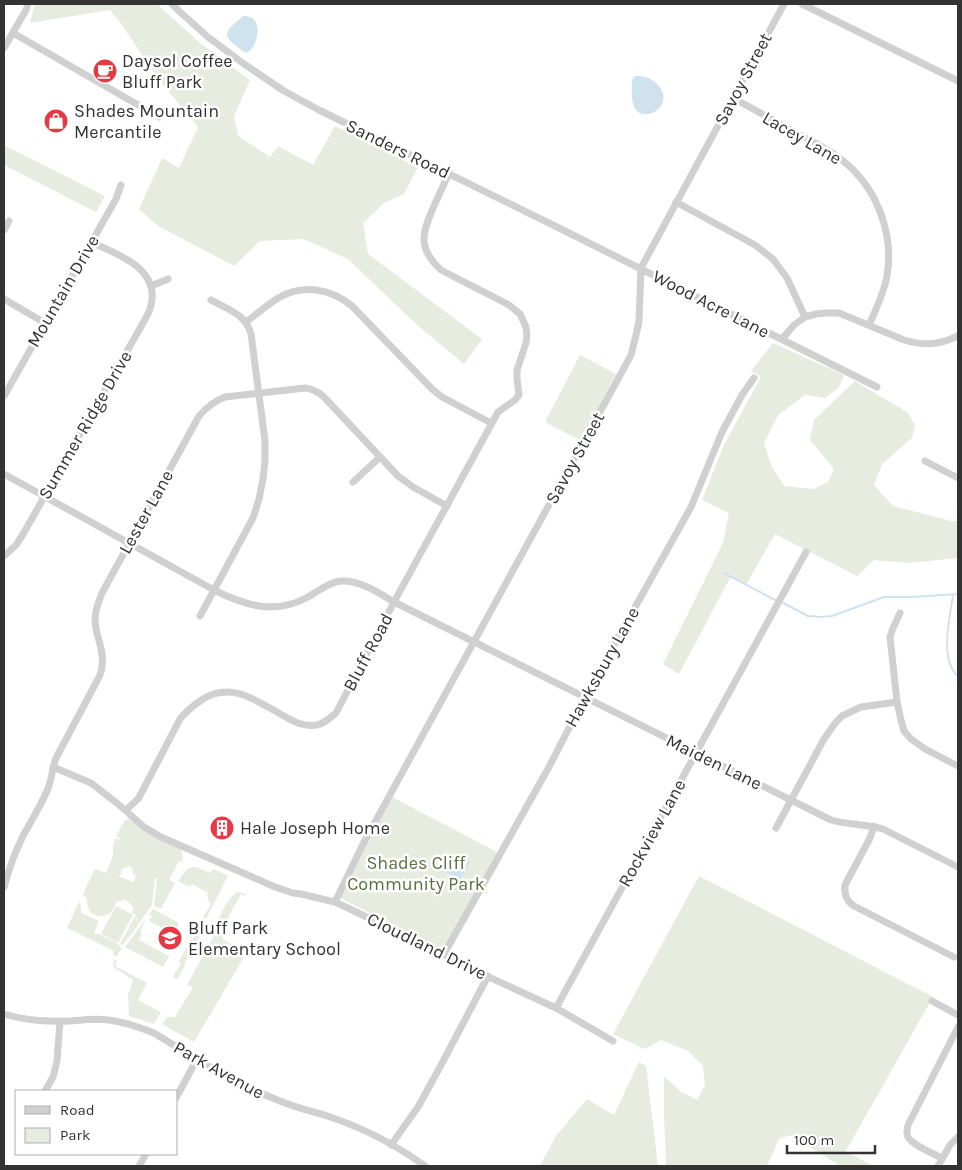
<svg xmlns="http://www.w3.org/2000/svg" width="962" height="1170" viewBox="0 0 962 1170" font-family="Karla,sans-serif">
	<rect width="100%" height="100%" fill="#fff"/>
	<!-- green -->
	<g fill="#e6ecdf" fill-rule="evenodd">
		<polygon points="35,4 157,4 199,42 250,80 234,116 238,136 270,157 278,146 313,165 335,126 418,167 404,194 384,203 363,223 368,254 482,339 464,364 415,323 348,259 304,239 260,241 234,266 158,226 139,209 162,158 179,168 198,127 157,77 122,25 110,10 30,23"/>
		<polygon points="4,145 105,196 96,212 4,165"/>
		<polygon points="773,343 844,375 839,387 825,398 805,395 778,415 764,443 772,467 784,486 813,489 828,482 834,469 810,440 814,420 855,381 907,412 915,425 912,438 882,464 874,485 893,506 951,521 958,521 958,558 908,563 874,560 857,576 775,534 746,585 731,576 679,674 663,664 723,543 729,513 702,500 724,445 761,377 751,371"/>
		<polygon points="580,355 616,374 581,441 545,422"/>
		<polygon points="392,797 497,852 443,950 340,898 365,847"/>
		<path d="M129 819 181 849 183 856 182 862 179 861 169 880 175 883 161 909 154 906 157 879 155 878 152 905 139 923 135 914 132 913C135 906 131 904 125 900L116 902C115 905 113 910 111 912 109 914 106 915 103 916 92 918 86 909 87 899L83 894 95 869 106 873 113 856V844L116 838 119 840 120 838 116 836 125 820ZM129 866 133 869 132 873 136 876 133 882 119 876 120 874 122 875 121 871 122 869Z"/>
		<polygon points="193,867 196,867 210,873 214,869 228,876 206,919 203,917 211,904 209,902 207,895 208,893 192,884 190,887 178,881 187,869"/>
		<polygon points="699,876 933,997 846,1151 873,1166 840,1166 790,1135 779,1139 767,1166 666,1166 664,1114 664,1076 680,1091 697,1100 705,1085 703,1066 688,1051 661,1040 645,1049 613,1034"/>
		<path d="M238 892 245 894 246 895 245 896 241 894 224 925 227 927 228 929 219 924 218 921C222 911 228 897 238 892Z"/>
		<polygon points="80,900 81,913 99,921 94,933 99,934 120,945 120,947 122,948 116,957 113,955 114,951 67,928"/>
		<polygon points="116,906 133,915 118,943 101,934"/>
		<polygon points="153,909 179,923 174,934 149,921 152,916 149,915"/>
		<polygon points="135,916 139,924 123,945 120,944"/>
		<polygon points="147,917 140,931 142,933 139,940 169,956 163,967 125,947"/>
		<polygon points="195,920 205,925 205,927 184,965 185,966 177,979 173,977 181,963 179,961 196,932 191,929"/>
		<polygon points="218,933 224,935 222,939 247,952 194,1042 162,1024 167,1017 175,1017 193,987 187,985 213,937"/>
		<polygon points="114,959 117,961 115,966 147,983 138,1000 161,1012 154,1024 129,1016 128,995 133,980 113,967"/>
		<polygon points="639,1062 646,1066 658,1166 540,1166 556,1136 587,1099 614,1115"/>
	</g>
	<!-- water -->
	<g fill="#cfe2ee">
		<path d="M243 16C267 15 256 49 248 52 247 52 246 52 244 52 222 35 221 35 243 16Z"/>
		<path d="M635 76C644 76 650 77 656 83 680 105 640 128 633 104 631 96 632 88 632 80Z"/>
		<polygon points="462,857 470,862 460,879 441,870 447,859 457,865"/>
	</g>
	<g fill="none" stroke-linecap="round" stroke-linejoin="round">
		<!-- stream -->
		<g stroke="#cfe2ee" stroke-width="2">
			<polyline points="724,573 775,600"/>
			<path d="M953 595C950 617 939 660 958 676"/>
			<polyline points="783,603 808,616 821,617 832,616 884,597 912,597 958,594"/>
		</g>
		<!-- minor -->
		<g stroke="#d0d0d0" stroke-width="7">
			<polyline points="172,4 179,11 208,37 244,64 284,91 319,110 557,227 877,387"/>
			<polyline points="802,4 958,81"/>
			<polyline points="13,33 159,117"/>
			<polyline points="4,48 26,10 28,4"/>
			<path d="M733 98C755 110 778 123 800 135 817 144 834 152 848 165 878 192 894 235 887 276 884 293 876 309 869 325"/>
			<polyline points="676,202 755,245 773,259 787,278 805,317"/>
			<polyline points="4,230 9,221"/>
			<polyline points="151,286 168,279"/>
			<polyline points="4,299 45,323"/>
			<path d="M246 322C257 314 267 305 278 298 303 284 330 288 352 306L432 389 442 397 491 423"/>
			<path d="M782 339 794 325 805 317 816 314 826 313H839L904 340C925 346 938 345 958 336"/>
			<polyline points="4,396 116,199 121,185"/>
			<polyline points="925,461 958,478"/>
			<path d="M4 474 214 590C244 605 274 615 306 598 318 592 328 582 341 581 360 580 379 593 394 602L831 820C848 825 866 824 883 829L958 867"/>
			<polyline points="353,482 380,457"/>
			<path d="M4 556 16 545 22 536 143 323C146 317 150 312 151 305 160 268 117 254 91 242"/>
			<polyline points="900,613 893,628 890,637 897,702 901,720 904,731 911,739 925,749 958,766"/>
			<path d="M200 616 253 518 259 499 263 479 265 460V441L251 334C246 314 227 309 211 300"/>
			<polyline points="53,767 91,783 118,804 144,827 161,837 275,887 293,893 301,894 335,902 350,909 441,953 465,966 556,1008 613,1041"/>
			<path d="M126 810 138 799 144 788 180 719C187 710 194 705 203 699 233 681 258 702 284 716 294 722 304 727 317 725 325 723 330 718 336 713L394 602 498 412 515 400 519 395 517 379V370L526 343 527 336 526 327 520 314 509 305 441 270C417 248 422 233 434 206 439 195 444 184 449 173"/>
			<path d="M874 826 870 838 845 885C844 894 846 901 854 906L954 957"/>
			<polyline points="776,828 824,739 836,722 842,716 861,707 897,702"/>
			<path d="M4 887C9 869 15 852 23 836 31 821 40 807 47 791 52 780 52 769 56 758L97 681C99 677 102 672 102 666 105 650 95 636 95 619 95 610 99 601 102 593L199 416C207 407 214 401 225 397L305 388C313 389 317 391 323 396L398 476 413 487 447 506"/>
			<polyline points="335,902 363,844 624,368 631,355 637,331 639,321 641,268 784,4"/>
			<polyline points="444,954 549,767 585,697 691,507 722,432 742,395 754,378"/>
			<polyline points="932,1001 958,1015"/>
			<polyline points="556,1008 696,753 806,552"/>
			<path d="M4 1014C26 1021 46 1022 70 1021 82 1020 96 1018 109 1020 125 1022 139 1027 154 1033 193 1057 232 1082 275 1099 293 1107 311 1111 330 1117 363 1128 396 1145 425 1166"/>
			<polyline points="45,1091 53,1077 57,1061 60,1021"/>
			<polyline points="176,1098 197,1059"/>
			<polyline points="391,1145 418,1107 440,1067 488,976"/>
			<path d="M942 1158C934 1154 912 1145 908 1137 906 1133 907 1129 908 1125L958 1027"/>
			<polyline points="139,1166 146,1154"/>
			<polyline points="938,1166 950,1145 958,1137"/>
		</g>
	</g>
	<!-- icons -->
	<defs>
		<symbol id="cafe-disc" viewBox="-11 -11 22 22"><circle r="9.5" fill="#e63946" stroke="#fff"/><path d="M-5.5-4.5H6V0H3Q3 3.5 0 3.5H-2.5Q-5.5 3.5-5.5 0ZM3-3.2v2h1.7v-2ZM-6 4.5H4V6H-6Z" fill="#fff"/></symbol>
		<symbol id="shop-disc" viewBox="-11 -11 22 22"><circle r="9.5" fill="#e63946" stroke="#fff"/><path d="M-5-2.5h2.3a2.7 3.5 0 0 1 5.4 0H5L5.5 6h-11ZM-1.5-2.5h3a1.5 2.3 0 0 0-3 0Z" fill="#fff"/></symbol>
		<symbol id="building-disc" viewBox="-11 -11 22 22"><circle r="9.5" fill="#e63946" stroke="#fff"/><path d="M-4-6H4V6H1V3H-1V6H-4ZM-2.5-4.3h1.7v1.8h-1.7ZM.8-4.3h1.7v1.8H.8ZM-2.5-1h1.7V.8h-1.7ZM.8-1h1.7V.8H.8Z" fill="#fff"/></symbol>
		<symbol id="school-disc" viewBox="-11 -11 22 22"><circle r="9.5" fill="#e63946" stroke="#fff"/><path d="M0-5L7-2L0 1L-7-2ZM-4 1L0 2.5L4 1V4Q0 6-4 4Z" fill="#fff"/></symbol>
	</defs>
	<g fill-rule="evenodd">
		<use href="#cafe-disc" x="91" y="57" width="28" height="28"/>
		<use href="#shop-disc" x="42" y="107" width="28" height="28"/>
		<use href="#building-disc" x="208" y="814" width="28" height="28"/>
		<use href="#school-disc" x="156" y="924" width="28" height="28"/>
	</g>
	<g text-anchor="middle" stroke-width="5" stroke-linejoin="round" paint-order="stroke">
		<!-- poi labels -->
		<g font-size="18" fill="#333" stroke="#fff" text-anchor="start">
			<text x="122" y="67">Daysol Coffee<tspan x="122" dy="21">Bluff Park</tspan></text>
			<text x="74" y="117">Shades Mountain<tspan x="74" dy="21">Mercantile</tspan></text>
			<text x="240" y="834">Hale Joseph Home</text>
			<text x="188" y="934">Bluff Park<tspan x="188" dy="21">Elementary School</tspan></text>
		</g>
		<!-- street labels -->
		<g font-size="18" fill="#333" stroke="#fff">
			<text transform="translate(743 79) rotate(-62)" y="6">Savoy Street</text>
			<text transform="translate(802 138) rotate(30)" y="6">Lacey Lane</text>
			<text transform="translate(398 149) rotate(26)" y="6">Sanders Road</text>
			<text transform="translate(63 291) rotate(-60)" y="6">Mountain Drive</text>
			<text transform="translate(711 304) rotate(27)" y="6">Wood Acre Lane</text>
			<text transform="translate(85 425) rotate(-60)" y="6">Summer Ridge Drive</text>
			<text transform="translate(575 458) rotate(-61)" y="6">Savoy Street</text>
			<text transform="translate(146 512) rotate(-61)" y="6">Lester Lane</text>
			<text transform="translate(368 652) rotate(-62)" y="6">Bluff Road</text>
			<text transform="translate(602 667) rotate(-61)" y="6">Hawksbury Lane</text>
			<text transform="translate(714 762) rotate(26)" y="6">Maiden Lane</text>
			<text transform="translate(652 833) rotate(-61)" y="6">Rockview Lane</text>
			<text transform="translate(427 946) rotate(26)" y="6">Cloudland Drive</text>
			<text transform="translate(219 1070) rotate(29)" y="6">Park Avenue</text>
		</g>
		<!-- park labels -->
		<g font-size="18" fill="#56703f" stroke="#fff">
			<text x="416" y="869">Shades Cliff<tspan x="416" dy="21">Community Park</tspan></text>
		</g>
	</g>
	<!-- border -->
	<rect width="962" height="1170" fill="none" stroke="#333333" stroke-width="10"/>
	<!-- legend -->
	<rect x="15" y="1090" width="162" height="65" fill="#ffffff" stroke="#adadad"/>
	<rect x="25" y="1106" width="25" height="8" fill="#d0d0d0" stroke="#adadad"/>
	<text x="60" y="1115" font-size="15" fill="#333333">Road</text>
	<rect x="25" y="1128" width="25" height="15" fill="#e6ecdf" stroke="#adadad"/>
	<text x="60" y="1140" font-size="15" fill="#333333">Park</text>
	<!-- scale -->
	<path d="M787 1145v8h88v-8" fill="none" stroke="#333333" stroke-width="2.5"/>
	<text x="794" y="1145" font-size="15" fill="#333333" stroke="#ffffff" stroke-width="4" paint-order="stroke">100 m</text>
</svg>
